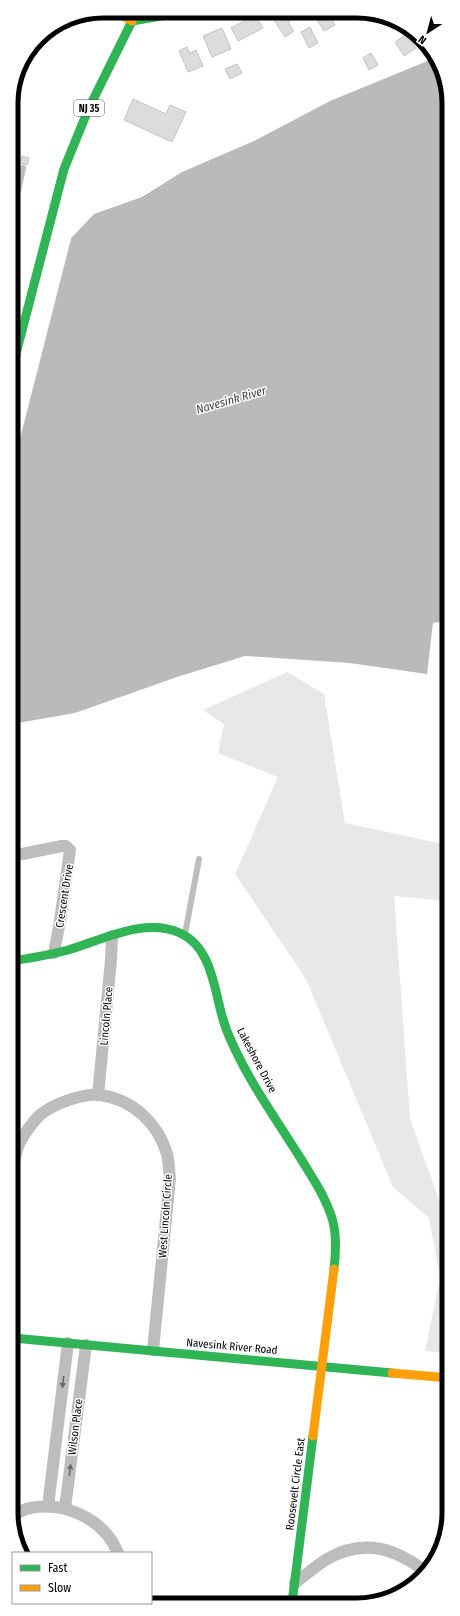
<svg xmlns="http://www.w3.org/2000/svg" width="460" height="1616" viewBox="0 0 460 1616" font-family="'Fira Sans Condensed',sans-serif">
	<rect width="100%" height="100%" fill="#fff"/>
	<!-- green -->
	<polygon fill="#e8e8e8" points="287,672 324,694 345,823 448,845 448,901 394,896 410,1119 448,1225 449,1353 425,1351 440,1278 429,1218 393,1187 306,979 235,874 278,777 218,753 224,724 203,710"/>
	<!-- water -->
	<polygon fill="#bababa" points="432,57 447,85 448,621 433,623 427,674 350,663 245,656 177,677 75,713 12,724 11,271 42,269 94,214 142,197 182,172 254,141 330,101 425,62"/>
	<!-- pier -->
	<polygon fill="#fff" points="72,235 12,470 11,278 14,269 41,267"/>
	<!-- building -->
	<g fill="#dcdcdc" stroke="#c4c4c4">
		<polygon points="269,12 297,12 299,15 288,22 294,31 285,37"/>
		<polygon points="313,12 324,12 316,17"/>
		<polygon points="326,12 328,12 335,25 324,31 316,18"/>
		<polygon points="336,13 348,13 339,18"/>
		<polygon points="255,15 263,28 238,41 231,28"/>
		<polygon points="310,27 318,43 309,48 301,32"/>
		<polygon points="222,28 231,49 212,57 203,36"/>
		<polygon points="407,34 416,48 404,56 395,42"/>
		<polygon points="187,47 190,53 196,50 203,66 188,72 179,51"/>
		<polygon points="371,53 378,65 369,70 363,58"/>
		<polygon points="237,64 242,73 230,79 225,69"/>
		<polygon points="133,99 166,114 170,105 186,112 172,142 124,120"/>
		<polygon points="22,156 29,158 27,165 20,163"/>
		<polygon points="11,164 13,164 11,179"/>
	</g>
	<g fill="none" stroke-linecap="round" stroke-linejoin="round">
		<!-- lane -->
		<g stroke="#bdbdbd" stroke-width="6">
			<polyline points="11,191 18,191 23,168"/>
			<polyline points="185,934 199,859"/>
		</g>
		<!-- street -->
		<g stroke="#bdbdbd" stroke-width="12">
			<polyline points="12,856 62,846 66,846 70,850 60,921 54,953"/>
			<polyline points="98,1095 111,960 112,936"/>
			<path d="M12 1178C14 1164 15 1149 23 1137 27 1130 34 1121 40 1115 53 1104 83 1093 100 1095 132 1099 158 1123 167 1154 169 1161 169 1171 170 1178L153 1350"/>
			<polyline points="48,1506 68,1343"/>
			<polyline points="65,1508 86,1345"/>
			<path d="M13 1515C18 1513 24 1509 30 1508 65 1501 104 1519 118 1553"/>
			<path d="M295 1583C305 1575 316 1566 327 1559 364 1538 396 1548 427 1573"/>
		</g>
		<!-- fast -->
		<g stroke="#30b455" stroke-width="9">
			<polyline points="132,21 161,16 174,11"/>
			<polyline points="11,373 64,169 88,110 132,21"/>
			<path d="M12 961C31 958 50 955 68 950 103 940 144 917 180 933 211 947 214 987 222 1016 225 1027 229 1037 234 1047 252 1086 278 1122 301 1159 312 1177 325 1196 332 1218 337 1234 336 1252 334 1269"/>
			<polyline points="13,1338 392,1373"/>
			<polyline points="292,1603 313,1436"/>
		</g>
		<!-- slow -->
		<g stroke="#ff9f0a" stroke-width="9">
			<polyline points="115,11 132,21"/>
			<polyline points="392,1373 449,1378"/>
			<polyline points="313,1436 334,1269"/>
		</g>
	</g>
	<!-- one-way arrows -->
	<defs><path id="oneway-solid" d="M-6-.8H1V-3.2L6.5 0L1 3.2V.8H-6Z"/></defs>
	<g fill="#686868">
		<use href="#oneway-solid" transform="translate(63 1382) rotate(97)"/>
		<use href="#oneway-solid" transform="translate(70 1470) rotate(-83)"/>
	</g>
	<g text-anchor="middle" stroke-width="3" stroke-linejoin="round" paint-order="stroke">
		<!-- shield labels -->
		<rect fill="#fff" stroke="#4c4c4c" stroke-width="1" x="74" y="100" width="30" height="16" rx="3"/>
		<g font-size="10" font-weight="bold" fill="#000">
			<text x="89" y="112">NJ 35</text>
		</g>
		<!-- street labels -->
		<g font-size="11" fill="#000" stroke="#fff">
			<text transform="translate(64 896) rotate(-81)" y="4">Crescent Drive</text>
			<text transform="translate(106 1016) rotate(-85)" y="4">Lincoln Place</text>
			<text transform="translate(257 1060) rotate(62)" y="4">Lakeshore Drive</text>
			<text transform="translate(165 1216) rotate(-86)" y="4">West Lincoln Circle</text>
			<text transform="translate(232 1346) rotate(5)" y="4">Navesink River Road</text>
			<text transform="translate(75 1427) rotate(-83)" y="4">Wilson Place</text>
			<text transform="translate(295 1484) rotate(-83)" y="4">Roosevelt Circle East</text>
		</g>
		<!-- water labels -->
		<g font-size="12" font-style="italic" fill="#3e3e3e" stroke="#fff">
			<text transform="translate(231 400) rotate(-16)" y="4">Navesink River</text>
		</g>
	</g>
	<!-- crop -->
	<path d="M0 0H460V1616H0ZM103 18H357A85 85 0 0 1 442 103V1513A85 85 0 0 1 357 1598H103A85 85 0 0 1 18 1513V103A85 85 0 0 1 103 18Z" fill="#fff" fill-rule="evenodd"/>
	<path fill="none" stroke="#000" stroke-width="5" d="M103 18H357A85 85 0 0 1 442 103V1513A85 85 0 0 1 357 1598H103A85 85 0 0 1 18 1513V103A85 85 0 0 1 103 18Z"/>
	<!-- legend -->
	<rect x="12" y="1552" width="140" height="52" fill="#ffffff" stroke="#999999"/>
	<rect x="20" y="1565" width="20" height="6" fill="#30b455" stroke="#999999"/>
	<text x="48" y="1572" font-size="12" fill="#000000">Fast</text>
	<rect x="20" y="1585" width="20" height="6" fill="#ff9f0a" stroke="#999999"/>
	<text x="48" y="1592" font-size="12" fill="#000000">Slow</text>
	<!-- north arrow -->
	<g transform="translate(428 32) rotate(216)" stroke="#ffffff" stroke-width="3" paint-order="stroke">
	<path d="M0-3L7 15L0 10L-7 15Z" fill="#000000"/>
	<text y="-6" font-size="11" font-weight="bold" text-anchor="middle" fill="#000000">N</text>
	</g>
</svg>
